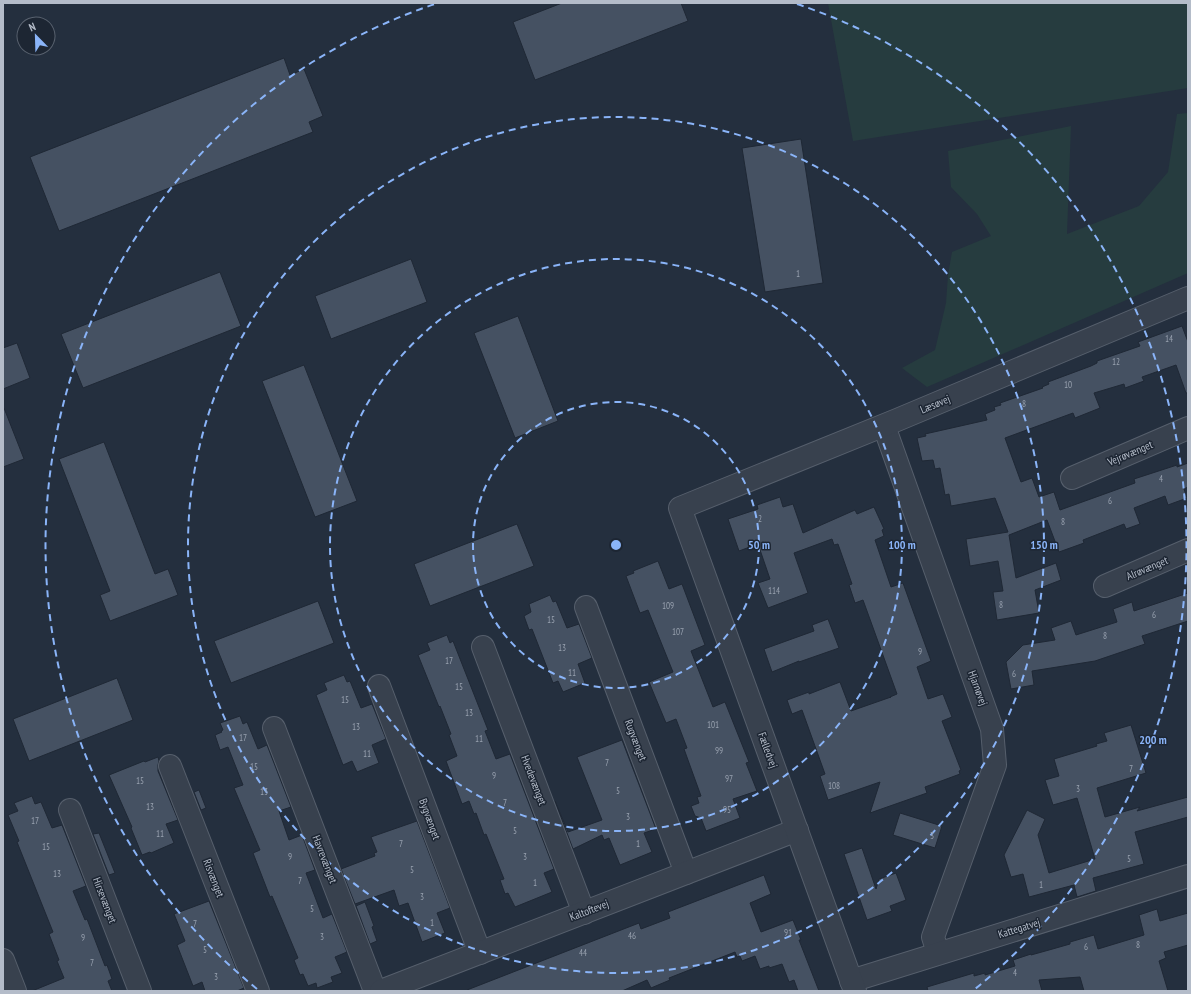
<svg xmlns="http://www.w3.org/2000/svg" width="1191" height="994" viewBox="0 0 1191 994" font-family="'PT Sans Narrow',sans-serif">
	<rect width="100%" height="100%" fill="#242f3e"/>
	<!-- green -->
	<g fill="#263c3f">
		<polygon points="828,3 1188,3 1188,88 853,141"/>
		<polygon points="1188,113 1188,273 927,387 902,368 935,350 946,303 948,275 952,252 991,236 977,214 951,187 948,151 1071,126 1067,234 1139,206 1168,172 1177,114"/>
	</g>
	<!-- building -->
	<g fill="#455162" stroke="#1f2835">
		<polygon points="562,3 681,3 688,21 535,80 513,22"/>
		<polygon points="284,58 290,75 304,69 323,116 309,122 313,132 59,231 30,157"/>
		<polygon points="801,139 823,283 765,292 742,148"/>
		<polygon points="411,259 427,302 331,339 315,296"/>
		<polygon points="220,272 241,326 83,388 61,334"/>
		<polygon points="518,316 558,421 515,438 474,333"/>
		<polygon points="1182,326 1188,342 1188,393 1186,393 1176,365 1142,377 1144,381 1125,388 1124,384 1094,393 1100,408 1075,418 1073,413 1005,438 1021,482 1032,478 1039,497 1054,492 1060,510 1135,483 1134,479 1177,465 1177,467 1188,463 1188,487 1184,489 1187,498 1168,505 1165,496 1134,508 1140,524 1126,529 1124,524 1083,540 1084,543 1059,552 1047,520 1009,535 1016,578 1056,563 1061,580 1035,590 1039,613 997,620 993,592 1003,591 998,561 970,566 966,539 1008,532 995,498 951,506 949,494 945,495 940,468 935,469 933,460 922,461 917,438 926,436 925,434 987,420 985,414 995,410 994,407 1001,405 1000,403 1043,388 1042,387 1049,384 1048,382 1091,366 1097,363 1097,361 1140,346 1138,342"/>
		<polygon points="17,343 30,378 3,389 3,348"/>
		<polygon points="304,365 357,501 315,517 262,381"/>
		<polygon points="3,408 4,408 24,459 3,467"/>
		<polygon points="104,442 155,574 168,569 178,595 110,621 100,595 110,591 59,459"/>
		<polygon points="780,497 783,507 793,504 803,533 855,510 857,514 874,507 884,529 882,530 884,536 875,540 891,587 903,583 931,661 917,667 928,699 943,694 952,717 942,721 961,770 959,771 960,774 925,787 927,793 870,813 880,782 828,800 820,776 825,774 802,710 792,714 787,700 809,692 809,694 840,682 851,711 891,697 890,697 897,694 863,600 855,603 849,585 852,584 838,544 834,545 832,539 794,553 808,593 768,608 758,583 770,579 758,544 739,551 728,519 758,509 757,505"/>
		<polygon points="517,524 534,566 430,606 414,564"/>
		<polygon points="658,561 669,589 682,584 705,645 691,651 713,707 725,702 749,762 746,763 757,791 733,799 740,818 706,831 701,818 695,816 691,806 699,803 697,797 701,796 684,749 687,748 676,719 666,723 649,682 673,672 648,610 640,613 626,576 634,573 633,571"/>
		<polygon points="1188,593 1188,621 1142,636 1145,644 1095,661 1032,671 1034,685 1011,689 1006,662 1023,645 1055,640 1051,628 1071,621 1076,635 1117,622 1113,609 1132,602 1134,611"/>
		<polygon points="550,595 553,602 556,601 567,628 579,624 592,658 578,664 585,683 563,692 558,681 553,683 532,629 529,630 524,616 531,612 529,604"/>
		<polygon points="318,601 334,643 231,683 214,641"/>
		<polygon points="828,619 839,648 799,662 799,661 772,672 764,649 814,631 812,625"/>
		<polygon points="447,635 450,643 453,641 488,730 485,731 496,759 510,754 554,869 544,873 552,892 515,907 508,893 505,894 500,880 504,879 486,834 484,835 476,813 474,814 469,801 462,804 446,761 457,756 449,735 451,734 440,706 439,707 418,655 430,650 427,643"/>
		<polygon points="344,675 347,682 350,681 361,708 372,704 386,739 372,745 379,763 357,772 352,761 343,765 316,695 327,690 324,683"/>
		<polygon points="117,678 133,720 29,761 13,719"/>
		<polygon points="240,716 243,724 247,722 258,749 267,745 291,807 279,811 289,840 302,835 315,870 306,873 323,918 332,914 347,952 335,957 342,973 331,977 333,982 317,988 316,983 308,986 303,974 300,975 294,960 298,958 272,896 270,897 253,853 260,850 234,788 243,785 228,747 220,750 215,735 222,732 221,731 223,730 220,723"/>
		<polygon points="1131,725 1146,773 1097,788 1105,817 1140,807 1137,811 1188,797 1188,817 1135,832 1144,864 1093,878 1096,891 1077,897 1074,885 1029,897 1023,874 1011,877 1004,855 1027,810 1045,819 1038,835 1049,873 1095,859 1077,798 1053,805 1045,780 1059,776 1054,759 1097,746 1096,744 1107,741 1104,733"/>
		<polygon points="622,740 656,829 644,833 652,852 620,865 609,838 604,840 602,835 573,849 555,801 568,832 602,820 577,757"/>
		<polygon points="158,757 159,761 158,765 158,771 178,820 166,824 174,843 151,853 150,852 142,855 131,828 132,827 109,775 144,761 145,762"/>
		<polygon points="199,790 206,808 201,810 194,792"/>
		<polygon points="32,796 35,804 41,802 52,828 62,825 86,886 73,891 85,920 87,919 105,966 107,965 112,979 108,981 112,991 32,991 64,978 57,961 59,960 49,934 53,932 17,842 19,841 8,815 18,811 14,803"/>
		<polygon points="900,813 942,826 935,848 893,835"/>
		<polygon points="417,821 450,908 437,913 445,933 422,942 408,903 399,906 394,890 355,904 341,869 375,856 374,853 377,852 371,837"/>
		<polygon points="99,833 115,873 109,875 93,834"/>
		<polygon points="862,848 876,889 879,879 896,873 906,900 890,906 892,911 867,920 844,854"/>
		<polygon points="764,875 771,894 750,903 761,932 793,920 801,940 799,940 819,991 798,991 794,980 789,982 782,964 769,968 769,966 760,969 755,956 742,961 740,956 737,957 735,952 669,978 670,980 651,988 647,980 622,991 467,991 467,990 639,923 641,929 670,918 668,912"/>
		<polygon points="209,901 244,988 237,991 205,991 202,982 193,986 177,945 185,941 174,914"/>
		<polygon points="365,902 374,926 372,927 377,941 370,944 356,906"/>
		<polygon points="1157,909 1160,921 1188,913 1188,945 1164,952 1166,958 1159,961 1168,991 1084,991 1080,977 1039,980 1042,991 928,991 927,987 974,973 974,976 985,973 985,975 1015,966 1013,960 1031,954 1031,955 1049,950 1070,944 1070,942 1094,935 1098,949 1144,935 1139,915"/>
	</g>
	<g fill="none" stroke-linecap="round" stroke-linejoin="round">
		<defs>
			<g id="minor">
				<polyline points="884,426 992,729 995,765 933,937 938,953"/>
				<polyline points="1072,478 1188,428"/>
				<polyline points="1105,586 1188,550"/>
				<polyline points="586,607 686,873"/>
				<polyline points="483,647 584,913"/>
				<polyline points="379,686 480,953"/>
				<polyline points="274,728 375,991"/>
				<polyline points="170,766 258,991"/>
				<polyline points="70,810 140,991"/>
				<polyline points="3,960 15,991"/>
				<polyline points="851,981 1188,876"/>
				<polyline points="381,991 797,830"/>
				<polyline points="855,991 680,508 897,420 1188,298"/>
			</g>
		</defs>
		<!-- minor casing -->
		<use href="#minor" stroke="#565f6c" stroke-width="24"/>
		<!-- minor -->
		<use href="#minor" stroke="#38414e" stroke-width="22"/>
	</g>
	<!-- distance rings -->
	<g fill="none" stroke="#8ab4f8" stroke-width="2" stroke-dasharray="7 5">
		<circle cx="616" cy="545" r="143"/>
		<circle cx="616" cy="545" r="286"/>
		<circle cx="616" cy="545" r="428"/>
		<path d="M257 989A571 571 0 0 1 435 4M797 4A571 571 0 0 1 975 989"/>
	</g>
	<g text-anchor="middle" stroke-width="3" stroke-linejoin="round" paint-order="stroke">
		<!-- number labels -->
		<g font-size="9" fill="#98a1af">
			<text x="798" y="277">1</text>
			<text x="1169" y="342">14</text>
			<text x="1116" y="365">12</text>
			<text x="1068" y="388">10</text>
			<text x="1024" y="407">8</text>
			<text x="1161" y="482">4</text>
			<text x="1110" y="504">6</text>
			<text x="760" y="522">2</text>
			<text x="1063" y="525">8</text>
			<text x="774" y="594">114</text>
			<text x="1001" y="608">8</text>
			<text x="668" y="609">109</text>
			<text x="1154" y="618">6</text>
			<text x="551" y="623">15</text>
			<text x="678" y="635">107</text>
			<text x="1105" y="639">8</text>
			<text x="562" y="651">13</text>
			<text x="920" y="655">9</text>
			<text x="449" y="664">17</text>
			<text x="572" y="676">11</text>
			<text x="1014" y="677">6</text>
			<text x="459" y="690">15</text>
			<text x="345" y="703">15</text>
			<text x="469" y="716">13</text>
			<text x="713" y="728">101</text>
			<text x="356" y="730">13</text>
			<text x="243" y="741">17</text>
			<text x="479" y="742">11</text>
			<text x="719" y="754">99</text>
			<text x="367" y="757">11</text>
			<text x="607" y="766">7</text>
			<text x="254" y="770">15</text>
			<text x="1131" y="772">7</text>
			<text x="494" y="779">9</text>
			<text x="729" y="782">97</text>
			<text x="140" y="784">15</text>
			<text x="834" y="789">108</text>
			<text x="1078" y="792">3</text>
			<text x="618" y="794">5</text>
			<text x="264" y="795">13</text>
			<text x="505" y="806">7</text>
			<text x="150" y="810">13</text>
			<text x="727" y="813">95</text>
			<text x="628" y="820">3</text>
			<text x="35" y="824">17</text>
			<text x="515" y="834">5</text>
			<text x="160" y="837">11</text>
			<text x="932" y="839">3</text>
			<text x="401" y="847">7</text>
			<text x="638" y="847">1</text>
			<text x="46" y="850">15</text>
			<text x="290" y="860">9</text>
			<text x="525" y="860">3</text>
			<text x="1129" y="862">5</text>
			<text x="412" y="873">5</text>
			<text x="57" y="877">13</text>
			<text x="300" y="884">7</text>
			<text x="535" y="886">1</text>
			<text x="1041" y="888">1</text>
			<text x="422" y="900">3</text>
			<text x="312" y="912">5</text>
			<text x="432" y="926">1</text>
			<text x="195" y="927">7</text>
			<text x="788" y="936">91</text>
			<text x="632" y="939">46</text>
			<text x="322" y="940">3</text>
			<text x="83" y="941">9</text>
			<text x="1138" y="948">8</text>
			<text x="1086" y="950">6</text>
			<text x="205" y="953">5</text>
			<text x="583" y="956">44</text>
			<text x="92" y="966">7</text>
			<text x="1015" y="976">4</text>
			<text x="216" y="980">3</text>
		</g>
		<!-- street labels -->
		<g font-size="11" fill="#b4bcc9" stroke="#1d2633">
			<text transform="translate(935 404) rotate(-23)" y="4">Læsøvej</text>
			<text transform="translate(1130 453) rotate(-23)" y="4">Vejrøvænget</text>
			<text transform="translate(1147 568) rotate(-23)" y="4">Alrøvænget</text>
			<text transform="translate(978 688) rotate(70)" y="4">Hjarnøvej</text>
			<text transform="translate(636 740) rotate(69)" y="4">Rugvænget</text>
			<text transform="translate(768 750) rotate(70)" y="4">Fælledvej</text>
			<text transform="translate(534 780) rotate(69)" y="4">Hvedevænget</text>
			<text transform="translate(430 819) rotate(70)" y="4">Bygvænget</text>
			<text transform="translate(325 859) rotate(69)" y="4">Havrevænget</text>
			<text transform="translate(214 878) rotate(69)" y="4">Risvænget</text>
			<text transform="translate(105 900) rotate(69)" y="4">Hirsevænget</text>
			<text transform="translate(589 910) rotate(-21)" y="4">Kaltoftevej</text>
			<text transform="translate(1019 928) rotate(-17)" y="4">Kattegatvej</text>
		</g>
	</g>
	<circle cx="616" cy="545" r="6" fill="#8ab4f8" stroke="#1d2633" stroke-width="2"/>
	<g font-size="12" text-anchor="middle" font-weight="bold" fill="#8ab4f8" stroke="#1d2633" stroke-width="3" stroke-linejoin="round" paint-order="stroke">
		<text x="759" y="549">50 m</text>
		<text x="902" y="549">100 m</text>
		<text x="1044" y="549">150 m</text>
		<text x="1153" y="744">200 m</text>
	</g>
	<!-- border -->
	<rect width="1191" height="994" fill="none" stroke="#b4bcc9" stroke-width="8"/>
	<!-- north arrow -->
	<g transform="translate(36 36) rotate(337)"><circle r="19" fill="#1d2633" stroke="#59626f"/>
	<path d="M0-3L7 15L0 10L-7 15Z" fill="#8ab4f8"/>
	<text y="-6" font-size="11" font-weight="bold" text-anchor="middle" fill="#b4bcc9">N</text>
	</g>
</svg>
